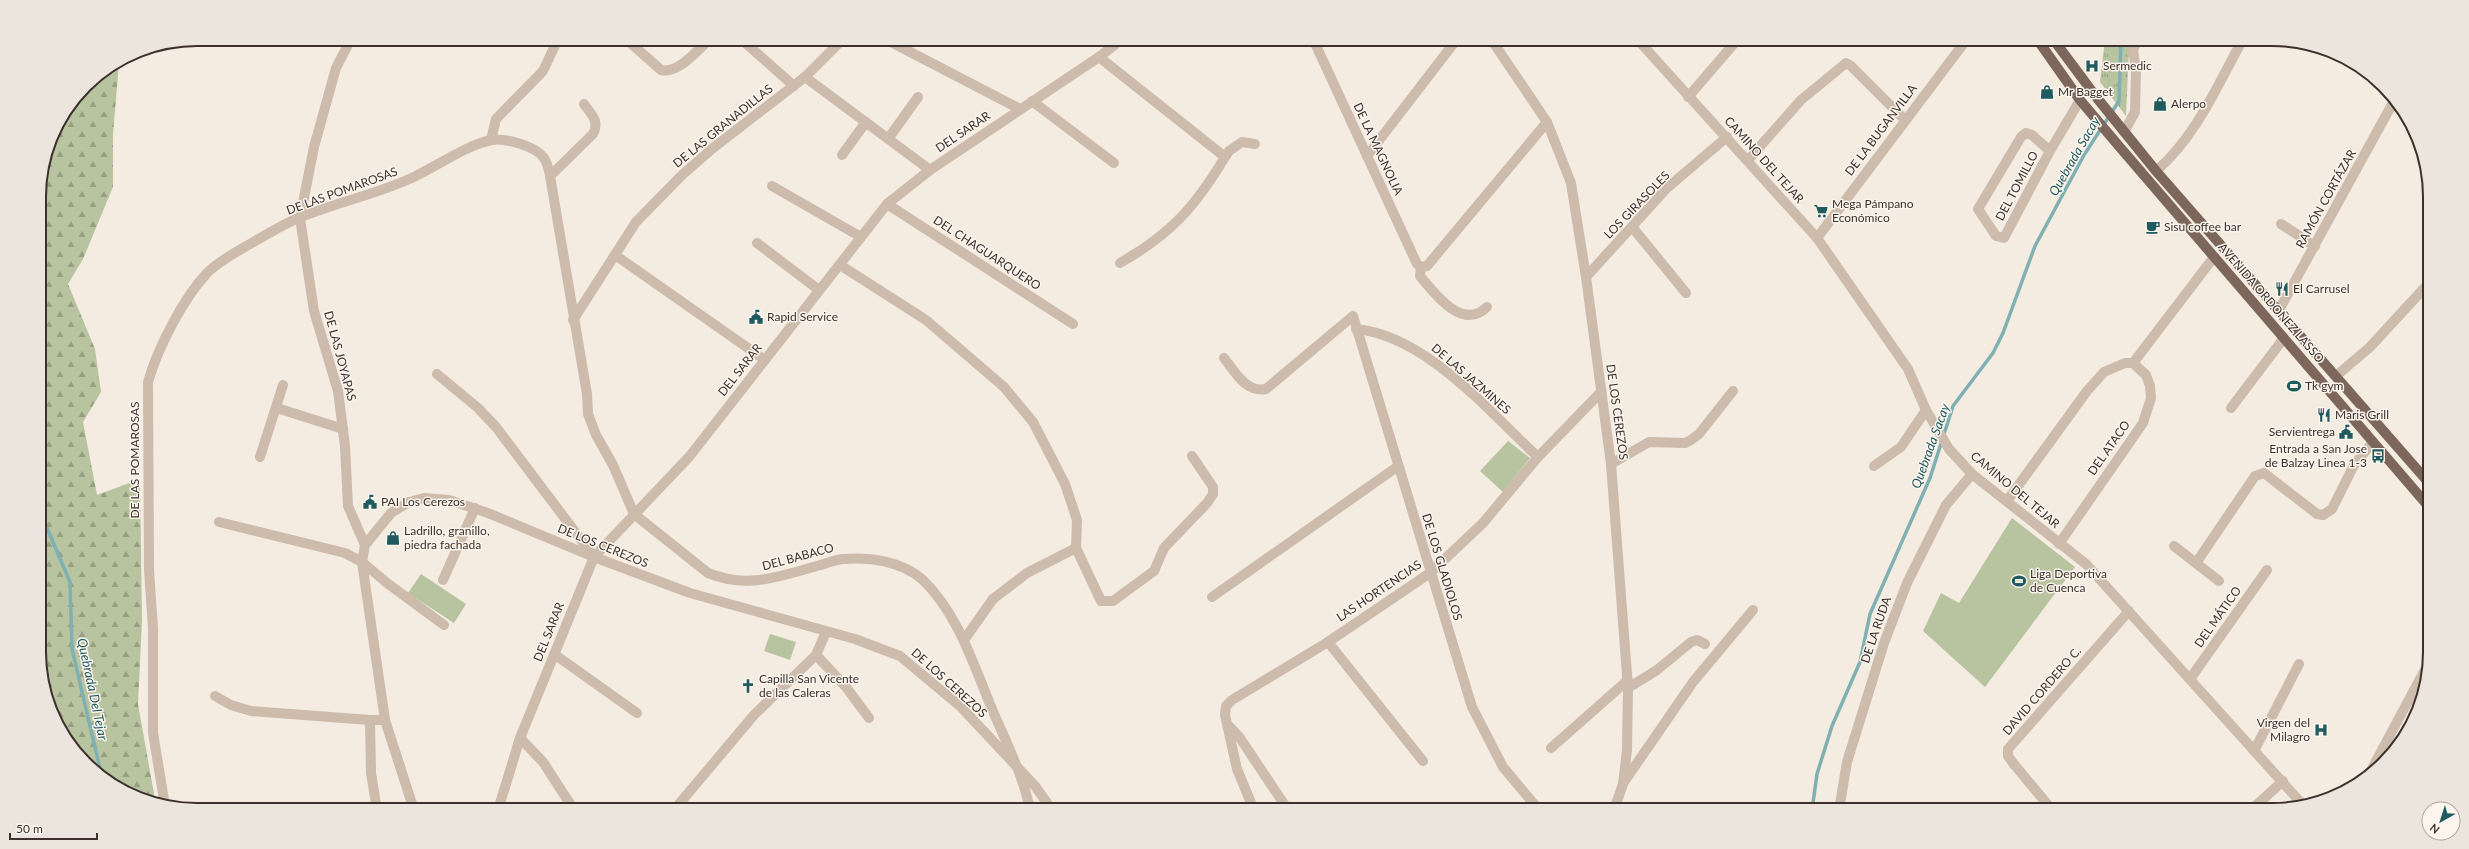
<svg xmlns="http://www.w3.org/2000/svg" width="2469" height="849" viewBox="0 0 2469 849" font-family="Lato,sans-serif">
	<defs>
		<pattern id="forest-firs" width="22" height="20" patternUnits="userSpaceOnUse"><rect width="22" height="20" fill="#b8c4a0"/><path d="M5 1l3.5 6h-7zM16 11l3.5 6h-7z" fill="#97a083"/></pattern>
		<pattern id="park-tufts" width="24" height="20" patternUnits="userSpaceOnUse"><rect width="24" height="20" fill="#b8c4a0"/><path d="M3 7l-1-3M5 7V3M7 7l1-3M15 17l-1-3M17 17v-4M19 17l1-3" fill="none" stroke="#97a083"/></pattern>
	</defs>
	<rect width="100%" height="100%" fill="#f4ebe1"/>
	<!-- grass -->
	<g fill="#b8c4a0">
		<polygon points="1508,441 1530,458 1503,492 1480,471"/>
		<polygon points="2012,518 2075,567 1985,687 1923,631 1941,593 1959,603"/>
		<polygon points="421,574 466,604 454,623 408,593"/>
		<polygon points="770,634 796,642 790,660 764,651"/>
	</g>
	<!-- forest -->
	<path fill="url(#forest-firs)" d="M119 63 113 134V187L83 259 68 284 95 349 101 392 83 422 97 495 140 479 142 621 138 704 156 805C141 798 122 792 109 783 70 754 57 726 42 682L39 187 51 137 86 85Z"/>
	<!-- park -->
	<polygon fill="url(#park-tufts)" points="2105,39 2133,39 2129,50 2126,116 2100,82"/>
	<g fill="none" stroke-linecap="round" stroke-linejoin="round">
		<!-- stream -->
		<g stroke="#7fb0b2" stroke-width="3.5">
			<polyline points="47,152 54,144 55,131"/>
			<polyline points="41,514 70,582 72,649 102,777"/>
			<polyline points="1812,810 1817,774 1832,726 1860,662 1870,614 1930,478 1953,406 1993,353 2003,333 2035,246 2084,155 2119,101 2121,39"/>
		</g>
		<!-- minor -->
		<g stroke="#cdbbac" stroke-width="10">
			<polyline points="351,39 336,68 314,147 300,218 314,311 338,391 345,446 348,506 365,545"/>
			<path d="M626 39 661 70C679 74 697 50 710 39"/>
			<polyline points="741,39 794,86"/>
			<polyline points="1313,39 1417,264 1421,267"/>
			<polyline points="1491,39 1547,122 1571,183 1586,277 1611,464 1628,688 1627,750 1623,784 1614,810"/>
			<polyline points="1637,39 1817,238 1908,369 1926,410 1949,449 1972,474 2086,564 2303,805"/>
			<polyline points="889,41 1020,109"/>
			<polyline points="1099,57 1225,157 1229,151 1242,142 1255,144"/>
			<polyline points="805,77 930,170"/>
			<polyline points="1688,97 1738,39"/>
			<polyline points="1032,101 1114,163"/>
			<polyline points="2124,132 2135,112 2136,69 2133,50 2138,39"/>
			<polyline points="888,139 918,97"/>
			<polyline points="491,140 496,119 543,71 558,39"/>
			<polyline points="2050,151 2032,135 2026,133 2021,137 1978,209 1996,236 2004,238 2050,151 2080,100"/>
			<polyline points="842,155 866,122"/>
			<polyline points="1367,156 1457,39"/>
			<polyline points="1748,160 1801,100 1846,63 1851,66 1905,120"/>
			<path d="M2156 171C2196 137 2218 84 2243 39"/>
			<path d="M550 176 593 134C600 121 591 114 584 104"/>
			<polyline points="772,186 861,237"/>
			<polyline points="887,204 1073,324"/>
			<polyline points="2281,224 2315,246"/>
			<polyline points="1633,228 1686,293"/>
			<polyline points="1817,238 1967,39"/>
			<polyline points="757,243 819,290"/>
			<polyline points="615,255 765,360"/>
			<path d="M1120 263C1171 234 1195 207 1225 157"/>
			<polyline points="840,265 926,320 1004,387 1033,422 1065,484 1077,520 1076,548 1101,601 1113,601 1154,571 1164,548 1207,503 1213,494 1213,487 1192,456"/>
			<polyline points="1421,267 1427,266 1547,122"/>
			<path d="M1421 267 1420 276C1435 294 1462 331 1487 307"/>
			<polyline points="1586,277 1667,188 1727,137"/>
			<polyline points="2279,310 2395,99"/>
			<polyline points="573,320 636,222 682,175 713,148 805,77 843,39"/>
			<path d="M1356 329C1427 336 1488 411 1538 457"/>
			<path d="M1224 358C1235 372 1246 393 1266 389L1353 316 1472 707 1503 767 1539 810"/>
			<polyline points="2133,363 2214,257"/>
			<polyline points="437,374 478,408 496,427 594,557"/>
			<polyline points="2336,376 2370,347 2428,284"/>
			<polyline points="277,408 343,429"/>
			<polyline points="2231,408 2284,338"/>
			<polyline points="260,457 283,385"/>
			<polyline points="1611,464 1649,442 1685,443 1691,440 1699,434 1733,391"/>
			<polyline points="1874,466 1901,447 1926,410"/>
			<polyline points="2007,501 2087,391 2104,372 2125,363 2133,363"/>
			<polyline points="219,522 345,553 362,562 387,583 444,625"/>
			<polyline points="2059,544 2143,423 2151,398 2150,386 2146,375 2133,363"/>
			<polyline points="2174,546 2219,581"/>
			<polyline points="2196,563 2255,476 2264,473 2317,514 2323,515 2332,509 2354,465 2373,442"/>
			<polyline points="443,580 475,508"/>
			<polyline points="1212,597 1397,467"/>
			<polyline points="964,640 993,599 1027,573 1076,548"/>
			<polyline points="1328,642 1423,761"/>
			<polyline points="554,654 637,713"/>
			<polyline points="816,655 846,687 869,718"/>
			<polyline points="2190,679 2267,570"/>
			<polyline points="1628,688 1657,670 1691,642 1697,640 1705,644"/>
			<polyline points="215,696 231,705 251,711 370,720"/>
			<polyline points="1228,725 1240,738 1288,810"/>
			<polyline points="520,738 543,762 574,810"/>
			<polyline points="1551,748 1628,680"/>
			<polyline points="2254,751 2299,664"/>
			<polyline points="2367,778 2428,664"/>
			<polyline points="1624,782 1693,682 1753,610"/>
			<path d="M165 806 153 733V628L149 570 148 382C158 347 183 299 207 273 219 261 236 252 250 244 266 235 283 224 301 217 335 203 373 195 407 180 431 170 467 144 492 140 506 138 536 146 544 158 547 163 549 170 550 176L587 394 588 414 596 435 613 465 634 514 708 573C747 589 777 577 817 566 825 564 834 560 843 559 870 557 902 561 923 580 960 616 975 670 995 716 1008 746 1024 778 1030 810"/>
			<polyline points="377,810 371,773 370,720 385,720"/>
			<polyline points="414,810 385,720 362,562 365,545 391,513 409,502 424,498 449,500 488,513 594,557 690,593 855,639 900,656 961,707 1035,786 1052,810"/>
			<polyline points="498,810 520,738 594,557 689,457 887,204 930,170 1099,57 1122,39"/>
			<polyline points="674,810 754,715 816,655 826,632"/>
			<polyline points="1254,810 1237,769 1225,715 1226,706 1232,700 1328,642 1430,573 1483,523 1538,457 1600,393"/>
			<polyline points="1839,810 1847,762 1884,643 1907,583 1946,505 1972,474"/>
			<polyline points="2052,810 2013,763 2008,756 2008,749 2129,611"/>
			<polyline points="2251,810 2283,781"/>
		</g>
		<!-- major -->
		<g stroke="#7d675c" stroke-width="10">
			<polyline points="2037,39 2080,100 2118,145 2429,507"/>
			<polyline points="2053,39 2097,98 2156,171 2429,483"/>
		</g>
	</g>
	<!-- icons -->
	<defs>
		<symbol id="hospital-bare" viewBox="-9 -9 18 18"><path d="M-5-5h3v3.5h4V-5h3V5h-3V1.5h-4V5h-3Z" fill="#1f5a5e" stroke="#fbf5ee" stroke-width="2.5" paint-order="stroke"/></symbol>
		<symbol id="shop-bare" viewBox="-9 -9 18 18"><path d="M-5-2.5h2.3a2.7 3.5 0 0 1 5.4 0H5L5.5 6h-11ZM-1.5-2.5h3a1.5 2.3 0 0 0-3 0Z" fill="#1f5a5e" stroke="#fbf5ee" stroke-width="2.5" paint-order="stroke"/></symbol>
		<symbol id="supermarket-bare" viewBox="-9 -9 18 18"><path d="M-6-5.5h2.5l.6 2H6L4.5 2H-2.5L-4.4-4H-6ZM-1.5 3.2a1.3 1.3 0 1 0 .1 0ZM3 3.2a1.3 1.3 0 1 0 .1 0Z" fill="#1f5a5e" stroke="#fbf5ee" stroke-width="2.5" paint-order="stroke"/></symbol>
		<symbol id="cafe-bare" viewBox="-9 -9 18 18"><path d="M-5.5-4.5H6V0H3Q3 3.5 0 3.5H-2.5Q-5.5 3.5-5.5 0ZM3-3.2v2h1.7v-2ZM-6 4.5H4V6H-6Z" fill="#1f5a5e" stroke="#fbf5ee" stroke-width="2.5" paint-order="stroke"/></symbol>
		<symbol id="restaurant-bare" viewBox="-9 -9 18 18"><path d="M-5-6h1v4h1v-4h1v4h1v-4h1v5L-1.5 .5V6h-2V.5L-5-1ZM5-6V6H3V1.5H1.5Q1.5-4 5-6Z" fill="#1f5a5e" stroke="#fbf5ee" stroke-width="2.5" paint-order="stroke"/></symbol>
		<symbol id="civic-bare" viewBox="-9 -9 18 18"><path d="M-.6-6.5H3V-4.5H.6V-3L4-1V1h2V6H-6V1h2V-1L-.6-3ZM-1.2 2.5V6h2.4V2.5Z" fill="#1f5a5e" stroke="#fbf5ee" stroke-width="2.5" paint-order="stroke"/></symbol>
		<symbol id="stadium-bare" viewBox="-9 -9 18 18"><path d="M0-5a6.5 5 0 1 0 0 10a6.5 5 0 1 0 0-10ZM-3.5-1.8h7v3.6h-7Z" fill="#1f5a5e" stroke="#fbf5ee" stroke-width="2.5" paint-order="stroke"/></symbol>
		<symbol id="bus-bare" viewBox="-9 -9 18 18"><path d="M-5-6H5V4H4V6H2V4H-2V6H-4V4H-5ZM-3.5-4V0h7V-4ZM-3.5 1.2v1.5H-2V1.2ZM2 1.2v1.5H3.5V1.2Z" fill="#1f5a5e" stroke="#fbf5ee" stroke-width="2.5" paint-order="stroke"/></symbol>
		<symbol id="church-bare" viewBox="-9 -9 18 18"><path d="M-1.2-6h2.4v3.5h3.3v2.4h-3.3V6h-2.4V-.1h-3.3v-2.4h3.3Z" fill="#1f5a5e" stroke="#fbf5ee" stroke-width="2.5" paint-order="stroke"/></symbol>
	</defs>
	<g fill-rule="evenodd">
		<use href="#hospital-bare" x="2082" y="56" width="20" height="20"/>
		<use href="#shop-bare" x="2037" y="82" width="20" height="20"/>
		<use href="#shop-bare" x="2150" y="94" width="20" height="20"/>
		<use href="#supermarket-bare" x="1811" y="201" width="20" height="20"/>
		<use href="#cafe-bare" x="2143" y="217" width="20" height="20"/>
		<use href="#restaurant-bare" x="2272" y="279" width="20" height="20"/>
		<use href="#civic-bare" x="746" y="307" width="20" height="20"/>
		<use href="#stadium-bare" x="2284" y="376" width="20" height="20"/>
		<use href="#restaurant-bare" x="2314" y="405" width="20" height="20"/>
		<use href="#civic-bare" x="2336" y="422" width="20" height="20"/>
		<use href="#bus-bare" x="2368" y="446" width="20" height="20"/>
		<use href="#civic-bare" x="360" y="492" width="20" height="20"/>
		<use href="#shop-bare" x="383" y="528" width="20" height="20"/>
		<use href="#stadium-bare" x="2009" y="571" width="20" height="20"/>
		<use href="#church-bare" x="738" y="676" width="20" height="20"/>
		<use href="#hospital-bare" x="2311" y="720" width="20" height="20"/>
	</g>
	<g text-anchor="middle" stroke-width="3" stroke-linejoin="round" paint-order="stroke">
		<!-- poi labels -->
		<g font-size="12" fill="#3b302b" stroke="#fbf5ee" text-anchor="start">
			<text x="2103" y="70">Sermedic</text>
			<text x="2058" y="96">Mr Bagget</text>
			<text x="2171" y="108">Alerpo</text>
			<text x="1832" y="208">Mega Pámpano<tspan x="1832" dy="14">Económico</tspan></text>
			<text x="2164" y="231">Sisu coffee bar</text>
			<text x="2293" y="293">El Carrusel</text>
			<text x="767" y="321">Rapid Service</text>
			<text x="2305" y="390">Tk gym</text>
			<text x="2335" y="419">Maris Grill</text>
			<text x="2335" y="436" text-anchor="end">Servientrega</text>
			<text x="2367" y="453" text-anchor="end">Entrada a San Jose<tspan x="2367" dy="14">de Balzay Linea 1-3</tspan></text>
			<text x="381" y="506">PAI Los Cerezos</text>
			<text x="404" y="535">Ladrillo, granillo,<tspan x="404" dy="14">piedra fachada</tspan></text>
			<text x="2030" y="578">Liga Deportiva<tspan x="2030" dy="14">de Cuenca</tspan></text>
			<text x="759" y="683">Capilla San Vicente<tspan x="759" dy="14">de las Caleras</tspan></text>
			<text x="2310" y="727" text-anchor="end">Virgen del<tspan x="2310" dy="14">Milagro</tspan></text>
		</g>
		<!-- street labels -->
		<g font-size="12" fill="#3b302b" stroke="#fbf5ee">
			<text transform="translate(723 126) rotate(-39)" y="4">DE LAS GRANADILLAS</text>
			<text transform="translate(1881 130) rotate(-53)" y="4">DE LA BUGANVILLA</text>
			<text transform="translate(963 132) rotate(-34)" y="4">DEL SARAR</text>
			<text transform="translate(1378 149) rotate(65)" y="4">DE LA MAGNOLIA</text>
			<text transform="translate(1764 160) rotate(48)" y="4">CAMINO DEL TEJAR</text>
			<text transform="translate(2017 186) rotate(-62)" y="4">DEL TOMILLO</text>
			<text transform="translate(342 191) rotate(-20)" y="4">DE LAS POMAROSAS</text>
			<text transform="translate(2326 199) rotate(-61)" y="4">RAMÓN CORTÁZAR</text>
			<text transform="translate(1637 205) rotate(-46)" y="4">LOS GIRASOLES</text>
			<text transform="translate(987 253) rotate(33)" y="4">DEL CHAGUARQUERO</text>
			<text transform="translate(2271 303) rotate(49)" y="4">AVENIDA ORDOÑEZ LASSO</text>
			<text transform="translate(340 356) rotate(75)" y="4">DE LAS JOYAPAS</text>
			<text transform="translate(740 370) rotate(-52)" y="4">DEL SARAR</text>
			<text transform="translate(1471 379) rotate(41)" y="4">DE LAS JAZMINES</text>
			<text transform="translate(1617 412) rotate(82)" y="4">DE LOS CEREZOS</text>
			<text transform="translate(2109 448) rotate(-55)" y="4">DEL ATACO</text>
			<text transform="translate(135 460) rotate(-90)" y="4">DE LAS POMAROSAS</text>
			<text transform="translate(2015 490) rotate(40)" y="4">CAMINO DEL TEJAR</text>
			<text transform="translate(603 546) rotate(22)" y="4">DE LOS CEREZOS</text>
			<text transform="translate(798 557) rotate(-15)" y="4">DEL BABACO</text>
			<text transform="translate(1442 567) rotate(73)" y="4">DE LOS GLADIOLOS</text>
			<text transform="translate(1379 591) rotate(-34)" y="4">LAS HORTENCIAS</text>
			<text transform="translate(2218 617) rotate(-55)" y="4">DEL MÁTICO</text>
			<text transform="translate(1876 630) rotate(-71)" y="4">DE LA RUDA</text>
			<text transform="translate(549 632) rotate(-68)" y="4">DEL SARAR</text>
			<text transform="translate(949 683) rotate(42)" y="4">DE LOS CEREZOS</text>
			<text transform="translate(2042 691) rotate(-49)" y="4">DAVID CORDERO C.</text>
		</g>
		<!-- water labels -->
		<g font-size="13" font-style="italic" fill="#1f5a5e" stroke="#fbf5ee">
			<text transform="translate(2074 156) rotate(-60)" y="5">Quebrada Sacay</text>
			<text transform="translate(1930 446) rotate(-70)" y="5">Quebrada Sacay</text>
			<text transform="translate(93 689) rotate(78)" y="5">Quebrada Del Tejar</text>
		</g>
	</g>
	<!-- crop -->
	<path d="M0 0H2469V849H0ZM197 46H2272A151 151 0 0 1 2423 197V652A151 151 0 0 1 2272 803H197A151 151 0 0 1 46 652V197A151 151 0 0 1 197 46Z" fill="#ece5de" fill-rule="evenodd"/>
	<path fill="none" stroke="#3b302b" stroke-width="2" d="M197 46H2272A151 151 0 0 1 2423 197V652A151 151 0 0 1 2272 803H197A151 151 0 0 1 46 652V197A151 151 0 0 1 197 46Z"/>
	<!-- north arrow -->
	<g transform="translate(2441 821) rotate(219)"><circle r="19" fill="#fbf5ee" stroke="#aea6a0"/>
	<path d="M0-3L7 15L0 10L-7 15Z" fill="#1f5a5e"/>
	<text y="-6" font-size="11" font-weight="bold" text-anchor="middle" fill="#3b302b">N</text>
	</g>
	<!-- scale -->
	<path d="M10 833v6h87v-6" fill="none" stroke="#3b302b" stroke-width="2"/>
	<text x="16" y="833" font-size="12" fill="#3b302b" stroke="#fbf5ee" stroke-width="3" paint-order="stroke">50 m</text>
</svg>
